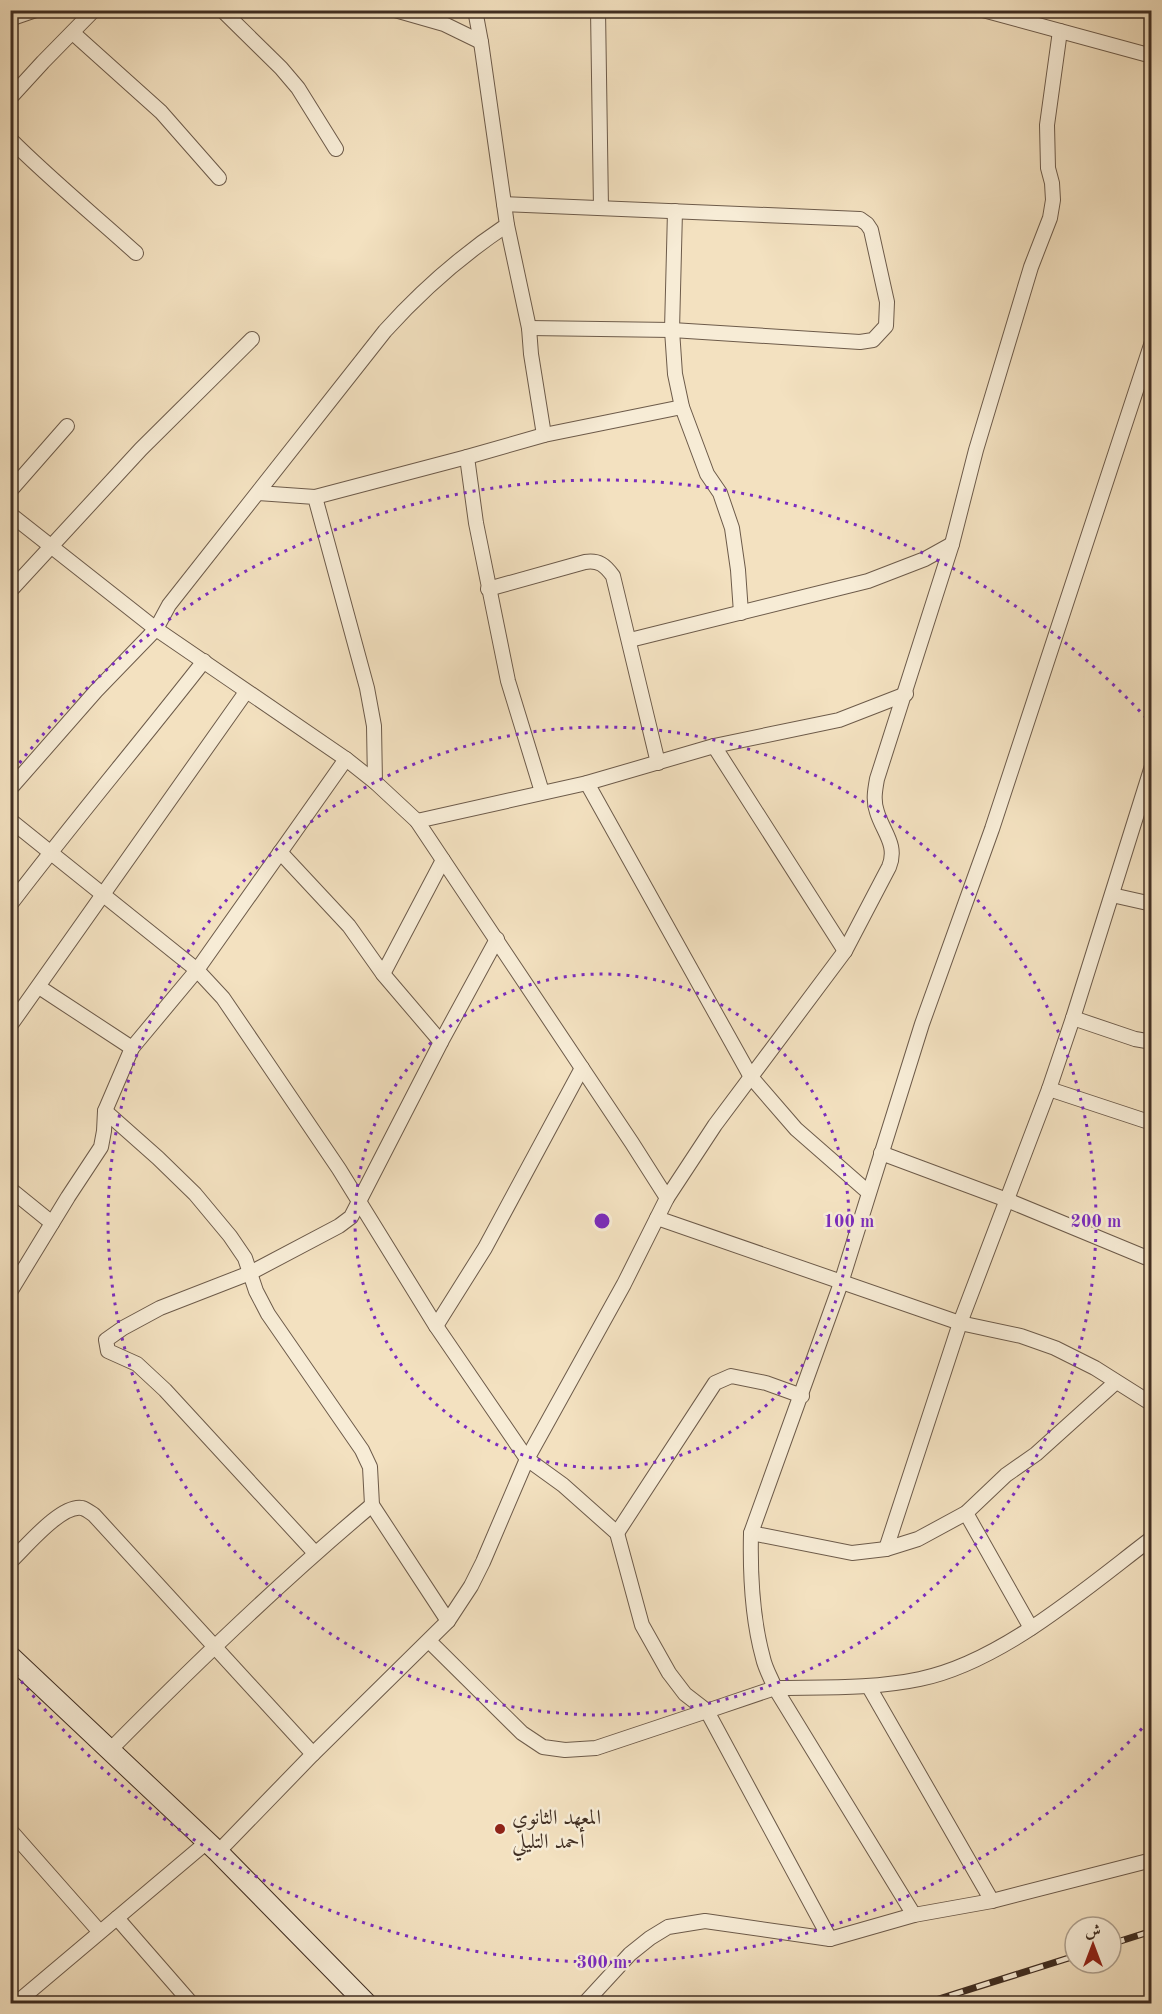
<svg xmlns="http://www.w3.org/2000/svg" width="1162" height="2014" viewBox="0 0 1162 2014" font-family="'Old Standard TT',Amiri,serif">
	<rect width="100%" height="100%" fill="#f3e1c0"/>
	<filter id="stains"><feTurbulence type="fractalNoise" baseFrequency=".00333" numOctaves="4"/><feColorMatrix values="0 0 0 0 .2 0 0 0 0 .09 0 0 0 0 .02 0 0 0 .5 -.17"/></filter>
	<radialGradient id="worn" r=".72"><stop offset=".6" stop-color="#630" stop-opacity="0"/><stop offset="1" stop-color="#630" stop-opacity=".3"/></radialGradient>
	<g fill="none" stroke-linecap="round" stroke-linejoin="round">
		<defs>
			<g id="street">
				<polyline points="222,10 281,68 298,88 336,149"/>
				<polyline points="395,10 444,24 481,42"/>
				<polyline points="598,10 601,208"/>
				<polyline points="983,10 1152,56"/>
				<polyline points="10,19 36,10"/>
				<polyline points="73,33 161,112 219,178"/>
				<polyline points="10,98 43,62 94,10"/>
				<path d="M10 139C50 179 94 215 136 253"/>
				<polyline points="504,204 860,219 867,224 871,230 887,302 886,326 873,340 860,342 672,330 529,328"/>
				<polyline points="675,211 672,330 675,374 682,407 707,474 720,493 732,528 738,570 741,613"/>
				<polyline points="507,225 529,328 531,354 544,435 467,457 476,523 508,681 542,792"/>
				<path d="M1152 342 992 829 922 1024 841 1283 751 1533C750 1575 752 1618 763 1658 765 1668 771 1678 775 1688 823 1687 873 1689 920 1679 1002 1662 1086 1588 1152 1538"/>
				<polyline points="544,435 682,407"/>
				<polyline points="10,491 67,426"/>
				<polyline points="258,493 315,497 367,688 374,726 375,782"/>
				<polyline points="315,497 467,457"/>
				<polyline points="10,514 156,629 346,759 375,782 417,821 632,1143 667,1198"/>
				<path d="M488 589 585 562C599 560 605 565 613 576L658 763"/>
				<polyline points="10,591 141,449 252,339"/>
				<polyline points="630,640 868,581 925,559 952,544"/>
				<polyline points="714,746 845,951"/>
				<polyline points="587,783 751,1077 796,1129 868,1192"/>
				<path d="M10 789 96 691 156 629 169 605 385 331C421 291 462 255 507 225L481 42 475 10"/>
				<polyline points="10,820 197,970 223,998 257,1048 339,1169 436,1326 527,1459 563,1485 617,1533 642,1625 669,1673 685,1694 707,1711"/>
				<polyline points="417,821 587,783 714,746 839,720 906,694"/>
				<polyline points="280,852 349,926 383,974 441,1042"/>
				<polyline points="1112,895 1152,904"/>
				<path d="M10 905C73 822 140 743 204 661"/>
				<polyline points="383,974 443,860"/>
				<polyline points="39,987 132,1048"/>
				<polyline points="1073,1018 1135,1039 1152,1042"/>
				<polyline points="10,1026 246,692"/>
				<polyline points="1049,1089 1152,1123"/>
				<polyline points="105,1111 158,1158 195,1194 230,1236 245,1258 256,1291 268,1314 362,1450 370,1467 372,1505 448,1621"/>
				<polyline points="881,1153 1007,1200 1152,1260"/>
				<polyline points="10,1189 52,1223"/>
				<polyline points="657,1218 960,1323 1021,1336 1055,1348 1095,1368 1152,1404"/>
				<polyline points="10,1292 68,1197 101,1147 104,1131 105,1111 132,1048 197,970 346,759"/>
				<polyline points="436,1326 485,1248 582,1068"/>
				<polyline points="966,1513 1031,1628"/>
				<polyline points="617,1533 715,1383 731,1376 766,1383 802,1396"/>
				<polyline points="751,1533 852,1553 886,1549 918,1539 966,1513 1006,1475 1036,1454 1116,1382"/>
				<polyline points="886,1549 960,1323 1049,1089 1073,1018 1152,766"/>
				<polyline points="315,1553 165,1390 137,1364 108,1351 106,1340 123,1328 160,1308 250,1273 339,1226 351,1217 441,1042 497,939"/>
				<path d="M10 1562C25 1548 61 1504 82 1508 86 1509 91 1513 94 1515L313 1754"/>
				<polyline points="429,1641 522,1733 543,1747 565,1750 596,1748 707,1711"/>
				<polyline points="869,1687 992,1901"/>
				<path d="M110 1750C194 1665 280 1582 372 1505"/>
				<polyline points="10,1830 99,1931"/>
				<path d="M218 1852 313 1754 448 1621 471 1586 483 1562 527 1459 624 1284 667 1198 715 1125 845 951 889 867C898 845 883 832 877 812 873 801 875 790 877 779L952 544 976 450 1031 267 1050 218 1053 200 1052 183 1048 168 1047 125 1060 31"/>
				<polyline points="117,1918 192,2004"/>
				<polyline points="830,1939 707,1711 775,1688 914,1915"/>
				<polyline points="15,2004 207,1842"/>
				<polyline points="584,2004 630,1954 650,1938 668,1927 705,1921 830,1939 914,1915 992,1901 1152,1860"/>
			</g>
			<polyline id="secondary" points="10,1656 218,1852 367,2004"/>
		</defs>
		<!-- street casing -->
		<use href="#street" stroke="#6d5b4a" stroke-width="16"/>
		<!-- secondary casing -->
		<use href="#secondary" stroke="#402e22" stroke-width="22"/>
		<!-- street -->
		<use href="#street" stroke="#f7ecd6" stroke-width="14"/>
		<!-- secondary -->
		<use href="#secondary" stroke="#f7ecd6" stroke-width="20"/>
		<defs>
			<g id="rail">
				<polyline points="1111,1944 1152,1931"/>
				<polyline points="923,2004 1075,1956"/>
			</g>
		</defs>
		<!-- rail casing -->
		<use href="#rail" stroke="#402e22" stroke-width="7"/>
		<!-- rail -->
		<use href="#rail" stroke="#f7ecd6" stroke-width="4.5" stroke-dasharray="14" stroke-linecap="butt"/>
	</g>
	<!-- distance rings -->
	<g fill="none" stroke="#7b2cbf" stroke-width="3" stroke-dasharray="3 6">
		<circle cx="602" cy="1221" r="247"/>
		<circle cx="602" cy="1221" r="494"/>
		<path d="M1148 1722A741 741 0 0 1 14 1672M14 770A741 741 0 0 1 1148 720"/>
	</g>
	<!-- markers -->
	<circle fill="#8f2418" stroke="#f7ecd6" stroke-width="2" cx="500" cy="1829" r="6"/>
	<g text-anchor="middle" stroke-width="5" stroke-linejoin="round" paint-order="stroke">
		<!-- poi labels -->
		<g font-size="21" fill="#402e22" stroke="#f7ecd6" text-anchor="start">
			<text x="512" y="1824">المعهد الثانوي<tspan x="512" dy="24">أحمد التليلي</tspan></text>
		</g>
	</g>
	<circle cx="602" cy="1221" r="9" fill="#7b2cbf" stroke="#f7ecd6" stroke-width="3"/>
	<g font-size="18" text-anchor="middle" font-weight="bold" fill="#7b2cbf" stroke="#f7ecd6" stroke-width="5" stroke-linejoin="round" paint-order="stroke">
		<text x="849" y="1227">100 m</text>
		<text x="1096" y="1227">200 m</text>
		<text x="602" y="1968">300 m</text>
	</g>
	<!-- margin -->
	<rect width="1162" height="2014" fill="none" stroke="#f3e1c0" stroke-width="36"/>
	<rect x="12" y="12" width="1138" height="1990" fill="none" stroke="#402e22" stroke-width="3"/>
	<rect x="18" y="18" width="1126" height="1978" fill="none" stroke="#402e22" stroke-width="1.5"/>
	<!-- north arrow -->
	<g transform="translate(1093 1945)"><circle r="28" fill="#f7ecd6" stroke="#aea08e" stroke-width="1.5"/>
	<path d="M0-4.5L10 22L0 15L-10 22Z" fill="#8f2418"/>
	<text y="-9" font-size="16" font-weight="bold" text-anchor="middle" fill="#402e22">ش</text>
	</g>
	<rect width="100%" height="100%" filter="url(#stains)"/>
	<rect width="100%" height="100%" fill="url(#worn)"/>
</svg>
